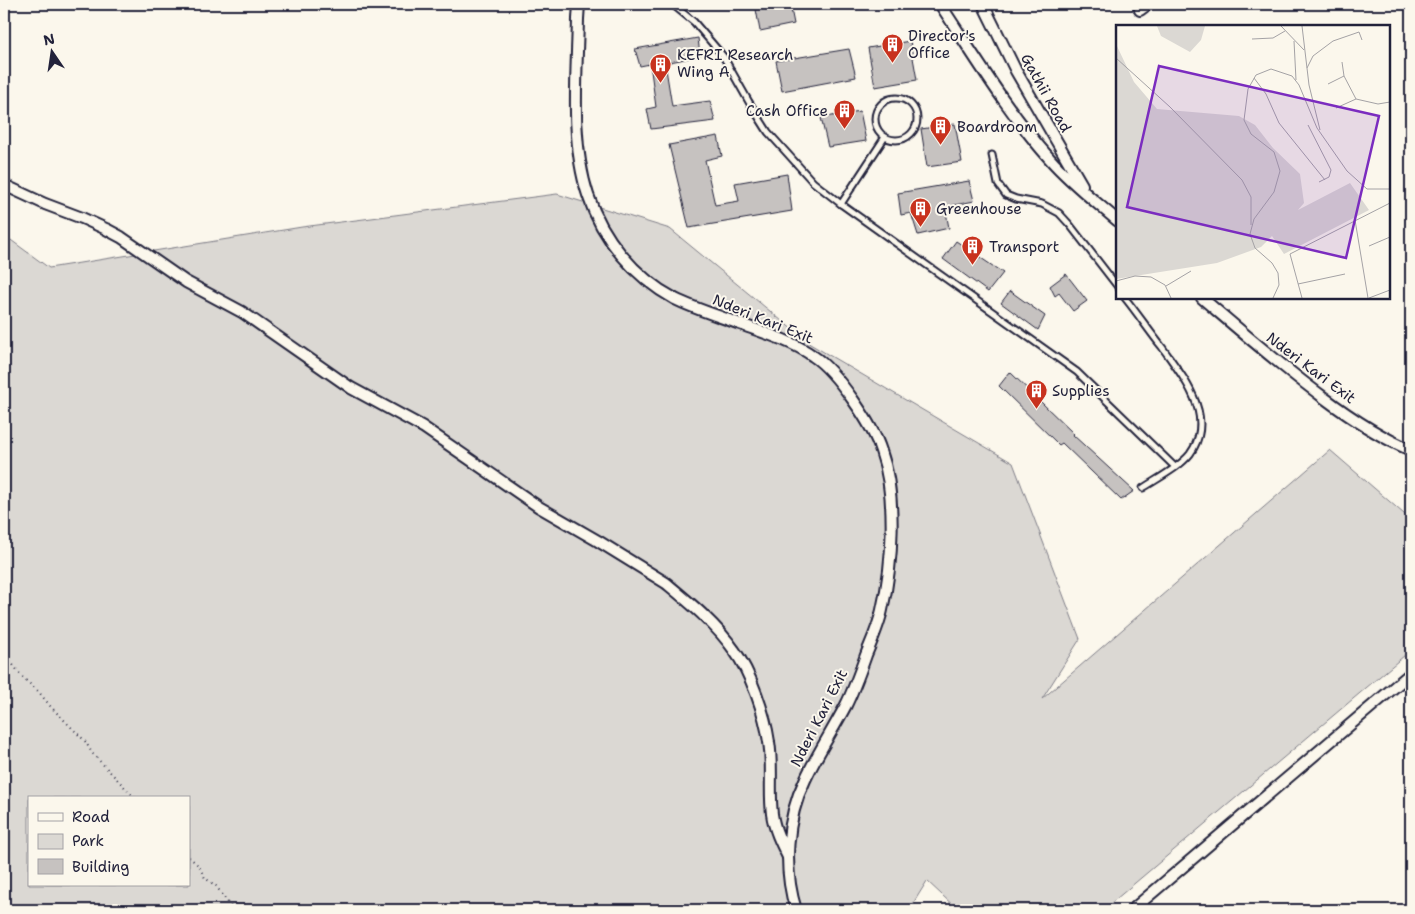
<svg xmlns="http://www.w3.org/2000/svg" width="1415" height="914" viewBox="0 0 1415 914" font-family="'Shantell Sans',sans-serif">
	<rect width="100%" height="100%" fill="#fbf7ec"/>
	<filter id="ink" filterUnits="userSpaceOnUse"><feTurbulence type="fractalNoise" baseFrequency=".02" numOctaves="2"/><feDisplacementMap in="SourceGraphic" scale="10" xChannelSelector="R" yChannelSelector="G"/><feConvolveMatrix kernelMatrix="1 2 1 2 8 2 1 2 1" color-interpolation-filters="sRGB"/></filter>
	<g filter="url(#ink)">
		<!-- green -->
		<path fill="#dbd8d3" stroke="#7e7d87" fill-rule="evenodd" d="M557 194 670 229 810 344 1013 463 1080 639 1042 699 1330 450 1411 520V650L1103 910H958L927 881 909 910H4V235L49 268 302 227ZM29 798H189V885H29Z"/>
		<!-- building -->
		<g fill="#c6c2c0" stroke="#22223b">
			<polygon points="755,4 790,4 794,24 760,31"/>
			<polygon points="698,38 700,56 665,63 672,106 710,101 715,121 651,129 647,109 656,107 650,64 640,66 635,49"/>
			<polygon points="910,41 917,80 875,87 868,48"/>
			<polygon points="849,49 856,77 782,91 776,61"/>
			<polygon points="860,111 866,141 828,147 821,118"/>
			<polygon points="955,124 962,162 927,167 921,129"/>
			<polygon points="718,136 722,156 705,160 715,205 739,201 735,183 787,174 792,211 689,228 669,145"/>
			<polygon points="969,181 974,201 945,207 949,228 918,235 911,213 901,215 898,193"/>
			<polygon points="956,241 1003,273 988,292 943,259"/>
			<polygon points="1066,274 1087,301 1073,311 1059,293 1055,296 1050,286"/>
			<polygon points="1010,291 1045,316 1038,330 1001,303"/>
			<polygon points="1010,372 1074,434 1073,435 1134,491 1121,500 1062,443 1059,445 999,386"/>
		</g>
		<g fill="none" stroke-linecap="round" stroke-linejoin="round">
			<defs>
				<g id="service">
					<polyline points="672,4 694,22 723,56 749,102 768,132 813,182 841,204 1077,372 1175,467"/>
					<circle cx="896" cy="119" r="21"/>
					<polyline points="992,155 998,184 1006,195 1016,199 1042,204 1059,213 1070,225 1118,287"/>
					<polyline points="841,204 885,137"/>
					<path d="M1125 298C1138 314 1149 331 1162 347 1183 377 1217 417 1190 454 1180 467 1157 479 1143 488"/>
				</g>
				<g id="minor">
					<path d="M579 4 578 19C577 75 570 141 588 195 602 238 634 277 675 299 695 309 719 316 740 324 765 333 792 341 813 356 836 371 873 425 881 451 897 496 893 563 882 610 879 625 872 640 866 655 860 672 854 689 846 705 833 730 817 754 805 780 786 819 783 869 796 910"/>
					<path d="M940 4C975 57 1008 112 1050 159 1070 182 1095 201 1118 221"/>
					<polyline points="983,4 1016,71 1082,185"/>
					<polyline points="1140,10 1148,4"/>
					<path d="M4 185 45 204 82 218 106 229 121 237 186 282 242 312 351 388 423 427 539 507 598 541 666 583C690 603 716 624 734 650 751 673 765 714 769 742 773 766 769 790 772 814 774 829 781 843 788 857"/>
					<path d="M1202 298C1242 332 1281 366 1323 397 1351 418 1379 437 1411 450"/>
					<polyline points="1132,910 1411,673"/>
				</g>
			</defs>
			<!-- service casing -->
			<use href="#service" stroke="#22223b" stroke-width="9"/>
			<!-- minor casing -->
			<use href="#minor" stroke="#22223b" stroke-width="14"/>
			<!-- path -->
			<g stroke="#22223b" stroke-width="2" stroke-dasharray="1 4" stroke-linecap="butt">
				<polyline points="4,653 23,678 38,691 51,707 85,741 92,753 135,798"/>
				<polyline points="189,857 199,866 205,878 216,886 233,910"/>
			</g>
			<!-- service -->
			<use href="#service" stroke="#fbf7ec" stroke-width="5"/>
			<!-- minor -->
			<use href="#minor" stroke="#fbf7ec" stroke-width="10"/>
		</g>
	</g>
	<!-- icons -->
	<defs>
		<symbol id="building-pin" viewBox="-11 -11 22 30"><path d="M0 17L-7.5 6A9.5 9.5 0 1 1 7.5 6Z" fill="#c8321e" stroke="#fbf7ec"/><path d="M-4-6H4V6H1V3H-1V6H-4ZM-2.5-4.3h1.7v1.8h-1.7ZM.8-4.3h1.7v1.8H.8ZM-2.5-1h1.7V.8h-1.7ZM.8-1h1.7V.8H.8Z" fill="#fff"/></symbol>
	</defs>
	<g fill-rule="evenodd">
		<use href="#building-pin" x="880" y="32" width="25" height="34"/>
		<use href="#building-pin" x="648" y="52" width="25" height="34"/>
		<use href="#building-pin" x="832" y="98" width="25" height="34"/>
		<use href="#building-pin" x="928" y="114" width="25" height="34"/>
		<use href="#building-pin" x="908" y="196" width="25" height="34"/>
		<use href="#building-pin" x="960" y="234" width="25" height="34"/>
		<use href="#building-pin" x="1024" y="378" width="25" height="34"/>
	</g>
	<g text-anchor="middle" stroke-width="4" stroke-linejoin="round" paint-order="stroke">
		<!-- poi labels -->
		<g font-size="15" fill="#22223b" stroke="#fbf7ec" text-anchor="start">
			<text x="908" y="41">Director's<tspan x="908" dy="17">Office</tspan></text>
			<text x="677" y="60">KEFRI Research<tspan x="677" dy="17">Wing A</tspan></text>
			<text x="828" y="116" text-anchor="end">Cash Office</text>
			<text x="957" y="132">Boardroom</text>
			<text x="936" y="214">Greenhouse</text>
			<text x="989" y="252">Transport</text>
			<text x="1052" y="396">Supplies</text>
		</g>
		<!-- street labels -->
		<g font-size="15" fill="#22223b" stroke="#fbf7ec">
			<text transform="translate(1046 93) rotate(61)" y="5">Gathii Road</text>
			<text transform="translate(763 319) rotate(22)" y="5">Nderi Kari Exit</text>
			<text transform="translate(1311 368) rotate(37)" y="5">Nderi Kari Exit</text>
			<text transform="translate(819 718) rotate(-63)" y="5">Nderi Kari Exit</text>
		</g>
	</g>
	<!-- overview -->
	<g transform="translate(1116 25)">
		<rect width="274" height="274" fill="#fbf7ec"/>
		<path d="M41 1H89L85 15 74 27 45 11ZM0 19 18 57 41 84 123 91 139 100 157 123 184 149 188 178 182 185 234 158 253 185 168 229 156 211 145 222 101 238 0 254Z" fill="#dbd8d3"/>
		<path fill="none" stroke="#a4a2a5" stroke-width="1" d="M165 1 188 25M186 1 193 60 204 105M136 14 157 13 169 6M178 16 180 55M0 33 54 82 126 155 135 172V200M226 37 228 51 240 74 262 79 274 77M191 43 197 31 217 16 243 7 246 15M138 53 150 69 163 98 209 155M212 59 228 51M220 83 240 74M192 100 215 145 213 152 203 157M239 195 252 273M253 221 274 212M0 256 19 251 35 252 49 260 55 273M182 259 229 249M50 261 75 246M157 273 163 260 162 248 156 238 139 223 134 209 138 194 158 167 164 146 158 127 135 109 128 95 132 64 140 50 155 44 176 51 183 60 201 103 231 146 251 164H274M186 273 174 229 274 178M253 273 274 265"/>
		<path fill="#7b2cbf" fill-opacity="0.15" stroke="#7b2cbf" stroke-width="2.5" d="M43 41 263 91 230 233 11 182Z"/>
		<rect width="274" height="274" fill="none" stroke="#22223b" stroke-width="2.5"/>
	</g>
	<!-- margin -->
	<rect width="1415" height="914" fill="none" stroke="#fbf7ec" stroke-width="20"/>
	<rect x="10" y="10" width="1395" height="894" fill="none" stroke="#22223b" stroke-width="2" filter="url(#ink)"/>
	<!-- legend -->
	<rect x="28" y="796" width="162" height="90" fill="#fbf7ec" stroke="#a4a2a5"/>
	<rect x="38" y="813" width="25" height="8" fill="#fbf7ec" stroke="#a4a2a5"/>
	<text x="72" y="822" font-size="15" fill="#22223b">Road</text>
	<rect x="38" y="834" width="25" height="15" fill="#dbd8d3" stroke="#a4a2a5"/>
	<text x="72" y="846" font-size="15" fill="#22223b">Park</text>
	<rect x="38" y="859" width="25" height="15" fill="#c6c2c0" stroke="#a4a2a5"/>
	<text x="72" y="872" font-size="15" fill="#22223b">Building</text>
	<!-- north arrow -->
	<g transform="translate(52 52) rotate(347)" stroke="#fbf7ec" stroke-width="4" paint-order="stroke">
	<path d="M0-4L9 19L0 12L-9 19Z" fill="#22223b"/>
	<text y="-8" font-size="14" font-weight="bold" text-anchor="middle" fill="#22223b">N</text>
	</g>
</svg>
